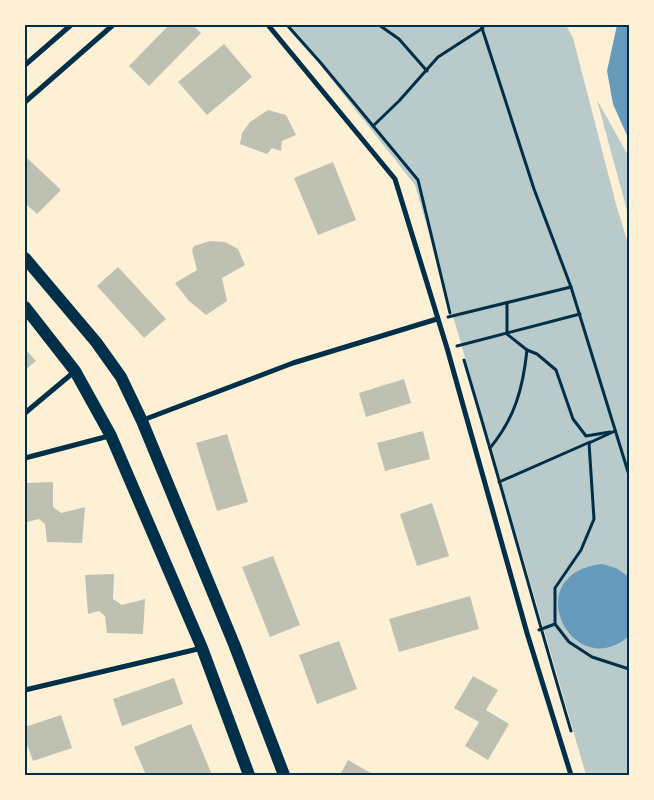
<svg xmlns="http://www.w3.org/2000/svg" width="654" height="800" viewBox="0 0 654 800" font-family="'Titillium Web',sans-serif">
	<rect width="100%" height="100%" fill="#fdf0d5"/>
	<!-- green -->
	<g fill="#b9caca">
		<polygon points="285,25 566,25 573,38 617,208 629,246 629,775 586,775 415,185 317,61"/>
		<polygon points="597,100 629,157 629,218"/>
	</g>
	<!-- water -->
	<g fill="#669bbc">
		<polygon points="617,25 629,25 629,140 613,104 607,71"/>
		<path d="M602 564 616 568 629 577V636C573 685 516 574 602 564Z"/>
	</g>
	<!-- building -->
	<g fill="#bec0b2">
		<polygon points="169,25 192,25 201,33 149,86 129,66"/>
		<polygon points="224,44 252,77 207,115 178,82"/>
		<polygon points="268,110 286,115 296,135 282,141 281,151 272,148 267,154 240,144 242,133 250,122"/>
		<polygon points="25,156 61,190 37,214 25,203"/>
		<polygon points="333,162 356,220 318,235 294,178"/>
		<polygon points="210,241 225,242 238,249 245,265 222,278 227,301 206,315 189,301 175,283 197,270 192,250 194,246"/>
		<polygon points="118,267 166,319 144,338 97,286"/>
		<polygon points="25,349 36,361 25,370"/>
		<polygon points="404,379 411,403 366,417 359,393"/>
		<polygon points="423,431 430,459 385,471 377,443"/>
		<polygon points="227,434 248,502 217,511 196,443"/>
		<polygon points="53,482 53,507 61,513 85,507 82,543 47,542 45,524 39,519 27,522 25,483"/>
		<polygon points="432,503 449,556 417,566 400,514"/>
		<polygon points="273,556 300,625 270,637 242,567"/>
		<polygon points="114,574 113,599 122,605 145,599 143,634 107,633 105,616 99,611 88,614 85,575"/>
		<polygon points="470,596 479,629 399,652 389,619"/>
		<polygon points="339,641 357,689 317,704 299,655"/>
		<polygon points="473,676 498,690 486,710 509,724 488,760 465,746 479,722 454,708"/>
		<polygon points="174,678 183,704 122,726 113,699"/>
		<polygon points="61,715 72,748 33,761 25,739 25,727"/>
		<polygon points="191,724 212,775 146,775 134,747"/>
		<polygon points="348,760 374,775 340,775"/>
	</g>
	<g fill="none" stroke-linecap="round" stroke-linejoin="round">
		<!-- path -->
		<g stroke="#003049" stroke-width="3">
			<polyline points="287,25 320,62 418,180 450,313"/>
			<polyline points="379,25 399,39 427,71"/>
			<polyline points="481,25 534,189 571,287 629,475"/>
			<polyline points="373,126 399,101 438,57 483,28"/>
			<polyline points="507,303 507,334 527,350 537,354 556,370 573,419 586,436 610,432"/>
			<polyline points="448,317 571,287"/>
			<polyline points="457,346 580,314"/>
			<path d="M464 360C501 483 534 607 571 731"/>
			<path d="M490 448C515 418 523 388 527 350"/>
			<polyline points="499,482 590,442"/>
			<polyline points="555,624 569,642 592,657 629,669"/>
			<polyline points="539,630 555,624 555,588 581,550 594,519 589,443 615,431"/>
		</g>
		<!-- minor -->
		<g stroke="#003049" stroke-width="5">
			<polyline points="268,25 395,179 447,348 527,633 571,775"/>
			<polyline points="25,65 71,25"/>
			<polyline points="25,102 113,25"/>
			<polyline points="25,413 74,372"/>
			<polyline points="143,420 293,363 437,319"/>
			<polyline points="25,458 109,436"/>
			<polyline points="25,690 202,648"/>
		</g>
		<!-- primary -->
		<g stroke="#003049" stroke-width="12">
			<polyline points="25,258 96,342 121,377 142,421 234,644 284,775"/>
			<polyline points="25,307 75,371 111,436 202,648 249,775"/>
		</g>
	</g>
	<!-- border -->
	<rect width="654" height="800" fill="none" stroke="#fdf0d5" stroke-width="52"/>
	<rect x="26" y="26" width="602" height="748" fill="none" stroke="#003049" stroke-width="2"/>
</svg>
